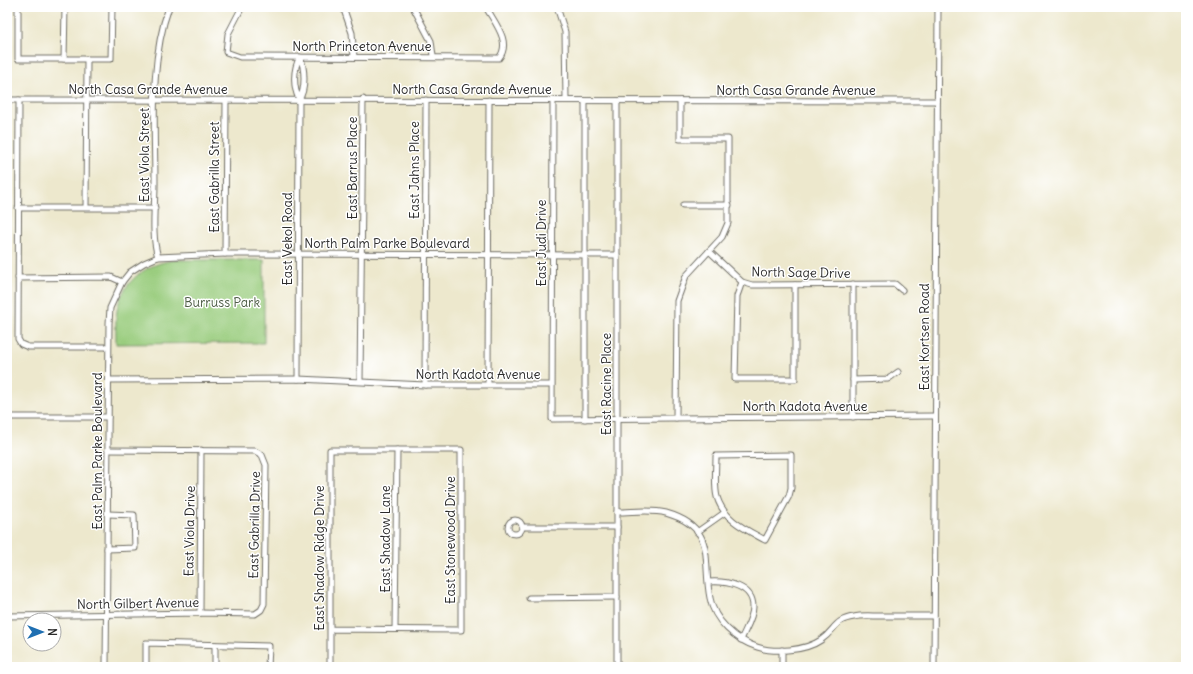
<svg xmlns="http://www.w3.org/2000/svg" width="1193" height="674" viewBox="0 0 1193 674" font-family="Delius,sans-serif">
	<rect width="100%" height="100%" fill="#fff"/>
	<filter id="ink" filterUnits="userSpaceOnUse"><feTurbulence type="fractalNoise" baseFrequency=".025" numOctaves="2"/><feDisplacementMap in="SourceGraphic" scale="8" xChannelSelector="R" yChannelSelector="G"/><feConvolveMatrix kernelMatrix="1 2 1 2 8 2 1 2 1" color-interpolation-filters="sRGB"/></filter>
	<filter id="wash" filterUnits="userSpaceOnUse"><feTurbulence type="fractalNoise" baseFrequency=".012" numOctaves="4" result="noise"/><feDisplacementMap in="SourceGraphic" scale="16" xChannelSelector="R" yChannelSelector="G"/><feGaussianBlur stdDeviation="0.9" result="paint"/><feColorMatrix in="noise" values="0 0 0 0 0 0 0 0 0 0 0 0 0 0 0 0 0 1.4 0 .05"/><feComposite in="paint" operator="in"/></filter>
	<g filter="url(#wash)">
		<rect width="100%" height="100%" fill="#ede8cd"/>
		<!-- green -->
		<path fill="#99cc7d" stroke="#627c54" d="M175 260H264V343L116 344C116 333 115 321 117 310 122 281 147 263 175 260Z"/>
	</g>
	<g filter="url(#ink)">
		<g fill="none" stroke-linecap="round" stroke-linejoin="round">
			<defs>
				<g id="minor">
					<polyline points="18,7 18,59 111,59 112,7"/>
					<path d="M242 7 228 34 226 52 240 57 499 58C512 42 494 22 486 7"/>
					<polyline points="343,7 352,33 354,57"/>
					<polyline points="413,7 431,41 433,56"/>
					<polyline points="557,7 565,32 566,100"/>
					<polyline points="64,59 65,7"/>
					<polyline points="7,100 937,101"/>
					<polyline points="19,100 18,339 21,344 28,347 108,347"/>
					<polyline points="553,100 552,419 934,416"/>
					<polyline points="683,205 729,205"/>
					<polyline points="86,207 87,59"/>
					<polyline points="18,208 155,208"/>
					<polyline points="709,251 742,282 752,285 895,284 902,290"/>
					<polyline points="225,254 226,100"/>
					<path d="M158 257C151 235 155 207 155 184 155 126 149 62 169 7"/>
					<polyline points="18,278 111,277 122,282"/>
					<polyline points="742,282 737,296 735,379 795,379 795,285"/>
					<polyline points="853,284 853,417"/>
					<path d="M298 379 299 99C293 87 293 69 300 57 305 68 306 90 299 99"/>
					<polyline points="109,380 298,379 425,385 551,385"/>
					<polyline points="853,380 888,379 898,372"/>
					<polyline points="360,381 363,99"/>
					<polyline points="488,384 489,100"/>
					<polyline points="425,385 426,100"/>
					<polyline points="7,417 108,417"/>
					<polyline points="676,418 677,301 686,276 722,237 728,223 728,139 680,139 680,101"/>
					<polyline points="585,419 585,101"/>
					<path d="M791 455V488L789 496 765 540C745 529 724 520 717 497 714 485 716 469 716 456Z"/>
					<path d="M617 512C633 512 651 509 666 513 718 528 702 559 710 598 714 621 736 640 757 647 775 653 805 651 821 640 836 630 833 620 854 617 862 615 871 616 879 616 897 616 915 616 933 616"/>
					<circle cx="515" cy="527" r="7"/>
					<polyline points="522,527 617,527"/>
					<polyline points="697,532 724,513"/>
					<polyline points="107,549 135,548 134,515 108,514"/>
					<path d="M709 582C726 581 753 585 753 607 753 618 745 630 741 640"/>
					<polyline points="529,598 617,597"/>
					<polyline points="200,613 201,450"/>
					<polyline points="7,616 200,613 255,614 261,610 264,604 266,465 262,455 255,451 108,450"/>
					<polyline points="395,629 397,450"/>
					<polyline points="106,667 109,323 110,308 122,282 130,272 144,263 158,257 225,254 617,255"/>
					<polyline points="146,667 146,643 269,646 268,667"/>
					<polyline points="215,667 215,645"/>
					<polyline points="330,667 330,450 461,450 461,630 330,629"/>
					<polyline points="617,667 617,101"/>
					<polyline points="782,667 782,650"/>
					<polyline points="934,667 938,7"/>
				</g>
			</defs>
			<!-- minor casing -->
			<use href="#minor" stroke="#6f6d64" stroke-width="7"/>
			<!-- minor -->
			<use href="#minor" stroke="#fff" stroke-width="5"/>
		</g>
	</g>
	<g text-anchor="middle" stroke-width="3" stroke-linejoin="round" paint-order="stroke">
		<!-- street labels -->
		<g font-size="13" fill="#2b2b2b" stroke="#fff">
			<text x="362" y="51">North Princeton Avenue</text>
			<text x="148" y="94">North Casa Grande Avenue</text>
			<text x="472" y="94">North Casa Grande Avenue</text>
			<text x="796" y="95">North Casa Grande Avenue</text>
			<text transform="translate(144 155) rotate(-90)" y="5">East Viola Street</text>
			<text transform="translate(352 168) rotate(-90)" y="5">East Barrus Place</text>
			<text transform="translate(414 170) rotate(-90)" y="5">East Jahns Place</text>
			<text transform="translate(214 177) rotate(-90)" y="5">East Gabrilla Street</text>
			<text transform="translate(287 239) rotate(-90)" y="5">East Vekol Road</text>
			<text x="387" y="248">North Palm Parke Boulevard</text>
			<text transform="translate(541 243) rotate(-90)" y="5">East Judi Drive</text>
			<text transform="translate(801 272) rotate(1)" y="5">North Sage Drive</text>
			<text transform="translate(924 337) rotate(-90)" y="5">East Kortsen Road</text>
			<text x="478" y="379">North Kadota Avenue</text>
			<text transform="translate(606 384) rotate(-90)" y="5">East Racine Place</text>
			<text x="805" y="411">North Kadota Avenue</text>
			<text transform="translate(97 451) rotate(-90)" y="5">East Palm Parke Boulevard</text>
			<text transform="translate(254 525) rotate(-89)" y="5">East Gabrilla Drive</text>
			<text transform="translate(189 531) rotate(-89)" y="5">East Viola Drive</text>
			<text transform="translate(385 539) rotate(-90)" y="5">East Shadow Lane</text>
			<text transform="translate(450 540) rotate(-90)" y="5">East Stonewood Drive</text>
			<text transform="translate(319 558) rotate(-90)" y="5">East Shadow Ridge Drive</text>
			<text transform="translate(138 603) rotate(-1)" y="5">North Gilbert Avenue</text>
		</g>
		<!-- park labels -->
		<g font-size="13" fill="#4c5b44" stroke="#fff">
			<text x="222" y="307">Burruss Park</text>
		</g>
	</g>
	<!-- margin -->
	<rect width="1193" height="674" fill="none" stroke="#fff" stroke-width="24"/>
	<!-- north arrow -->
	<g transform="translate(42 632) rotate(90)"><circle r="19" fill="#ffffff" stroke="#aaaaaa"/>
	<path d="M0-3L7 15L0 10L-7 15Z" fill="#1f6fb2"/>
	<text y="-6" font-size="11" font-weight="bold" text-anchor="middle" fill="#2b2b2b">N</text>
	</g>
</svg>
